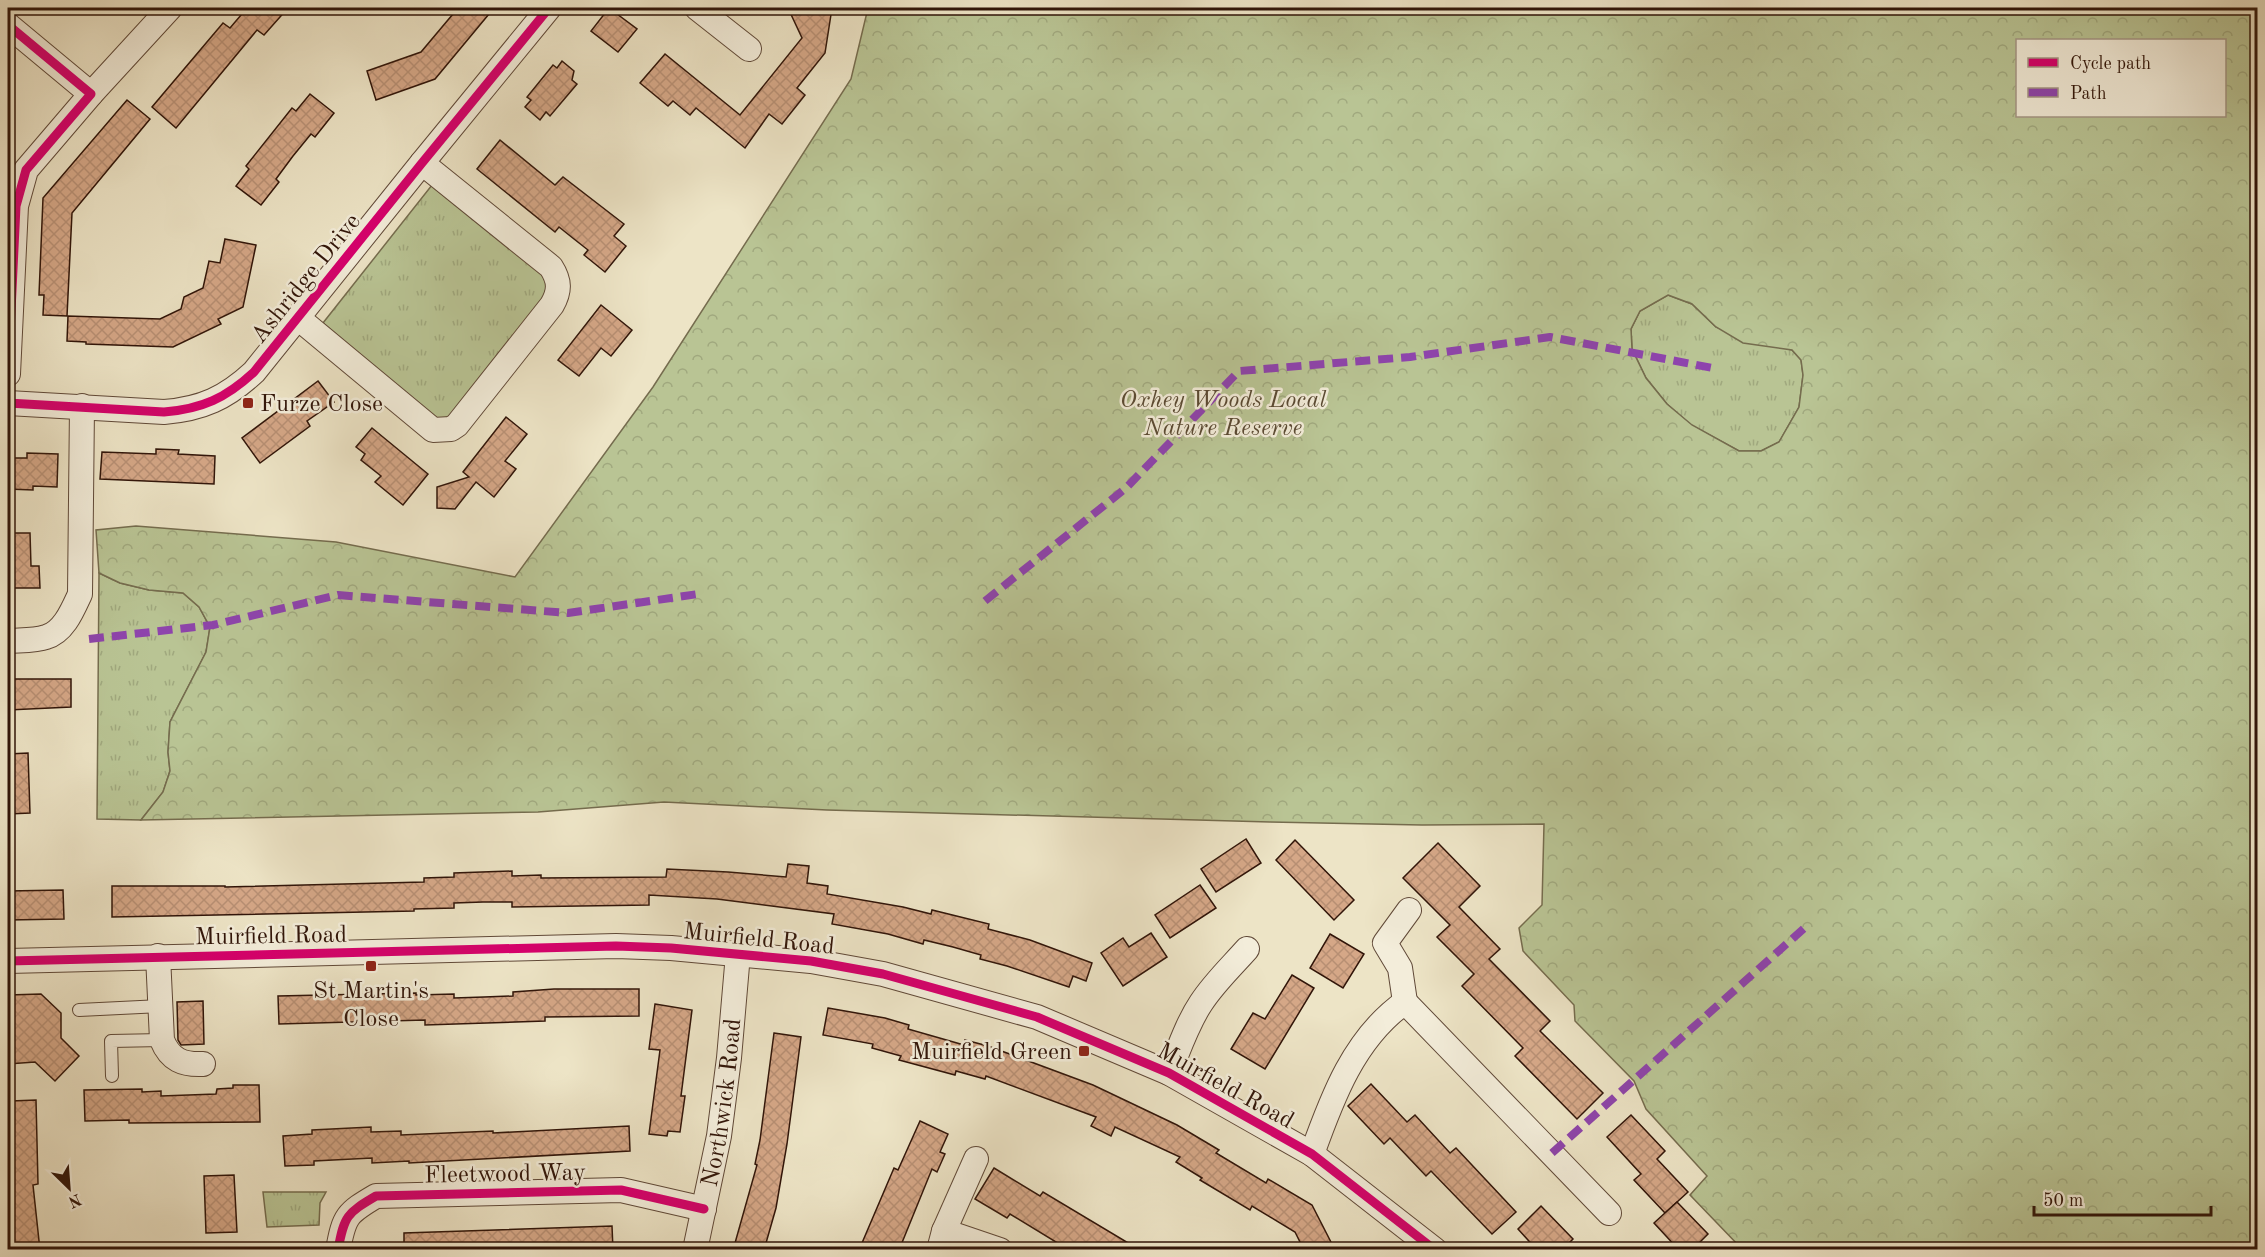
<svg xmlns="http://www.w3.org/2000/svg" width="2265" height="1257" viewBox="0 0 2265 1257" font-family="'Old Standard TT',serif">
	<defs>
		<pattern id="grass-tufts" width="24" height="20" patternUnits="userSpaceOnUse" patternTransform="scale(1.5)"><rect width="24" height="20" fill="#b9c494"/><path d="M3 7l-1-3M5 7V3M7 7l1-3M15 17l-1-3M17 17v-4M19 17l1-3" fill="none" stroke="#a0a87e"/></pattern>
		<pattern id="forest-crowns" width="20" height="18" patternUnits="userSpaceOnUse" patternTransform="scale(1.5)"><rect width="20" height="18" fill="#b9c494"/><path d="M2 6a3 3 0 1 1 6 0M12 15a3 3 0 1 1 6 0" fill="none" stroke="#a0a87e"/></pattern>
		<pattern id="building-cross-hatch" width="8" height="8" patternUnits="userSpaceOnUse" patternTransform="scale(1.5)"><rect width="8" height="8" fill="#d5a787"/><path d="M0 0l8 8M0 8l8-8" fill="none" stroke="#b78f73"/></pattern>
	</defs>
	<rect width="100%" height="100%" fill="#ede4c6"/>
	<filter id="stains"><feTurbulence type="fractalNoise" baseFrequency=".00333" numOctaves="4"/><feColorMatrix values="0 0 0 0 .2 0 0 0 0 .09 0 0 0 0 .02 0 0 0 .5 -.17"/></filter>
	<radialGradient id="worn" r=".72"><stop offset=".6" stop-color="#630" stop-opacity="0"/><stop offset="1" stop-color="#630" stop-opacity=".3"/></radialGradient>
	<!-- grass -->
	<g fill="url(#grass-tufts)" stroke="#756c4e" stroke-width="1.5">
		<polygon points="432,185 542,272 547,285 543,300 452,415 438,421 323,323"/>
		<polygon points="1668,295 1692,304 1716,327 1792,350 1801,360 1803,375 1799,407 1779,442 1761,451 1739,451 1691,425 1667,404 1646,378 1632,349 1631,329 1640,311"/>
		<polygon points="99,573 120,583 149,590 183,593 199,607 210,627 206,652 170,722 168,752 170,771 163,792 141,820 97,819"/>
		<polygon points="263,1192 326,1192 320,1203 319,1225 267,1227"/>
	</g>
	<!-- forest -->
	<path fill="url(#forest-crowns)" stroke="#756c4e" stroke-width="1.5" fill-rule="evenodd" d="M868 8H2257V1249H1742L1690 1195 1707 1176 1646 1109 1634 1081 1575 1021 1574 1005 1523 951 1519 928 1542 905 1544 824 1422 825 1270 822 827 810 664 802 538 812 141 820 163 792 170 771 168 752 170 722 206 652 210 627 199 607 183 593 149 590 120 583 99 573 96 530 136 526 336 542 515 577 653 387 851 79ZM2018 40H2224V116H2018ZM1668 295 1692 304 1716 327 1743 343 1792 350 1801 360 1803 375 1799 407 1779 442 1761 451H1739L1692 425 1667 404 1646 378 1632 349 1631 329 1640 311Z"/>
	<!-- building -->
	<g fill="url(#building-cross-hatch)" stroke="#311509" stroke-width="1.5">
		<polygon points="247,8 288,8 264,35 257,30 176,128 152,107 223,23 230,28"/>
		<polygon points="458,8 494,8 435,79 376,100 367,71 421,52"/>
		<polygon points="609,8 637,29 618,52 591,31"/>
		<polygon points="788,8 832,8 825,53 797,88 805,95 782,124 769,114 745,148 696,108 690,115 673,101 668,106 640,83 665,54 740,115 802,38"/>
		<polygon points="562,61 574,71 572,80 577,84 550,116 546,112 540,120 525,107 531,100 527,97 553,65 557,68"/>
		<polygon points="310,94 334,113 315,137 311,134 293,156 276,179 279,182 261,205 236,186 249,169 246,166 292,108 296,111"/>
		<polygon points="127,100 150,119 72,213 67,316 43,315 44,295 39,295 43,198"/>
		<polygon points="500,140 555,185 563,177 624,224 614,236 626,246 605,272 584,255 588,250 574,239 559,227 555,232 477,169"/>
		<polygon points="225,239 256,245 243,307 218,319 221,324 173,347 86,344 86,342 67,341 68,316 160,319 181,309 184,297 203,288 209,261 220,263"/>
		<polygon points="601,305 632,330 611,356 601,348 579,376 558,360"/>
		<polygon points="318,381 334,402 307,421 310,426 260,463 242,438"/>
		<polygon points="506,417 527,434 505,461 516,469 494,497 476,482 455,509 437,508 437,487 469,477 463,472"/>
		<polygon points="372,428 428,474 403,505 375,482 381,476 361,460 365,454 356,447"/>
		<polygon points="156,449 179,450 178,454 215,456 214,484 100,479 102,452 156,454"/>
		<polygon points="27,453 58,454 57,487 33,486 33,490 8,489 8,458 27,458"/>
		<polygon points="8,533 30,533 31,566 39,566 40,588 8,588"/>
		<polygon points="8,679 71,679 71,707 8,710"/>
		<polygon points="28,753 30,813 8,814 8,754"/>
		<polygon points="1246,839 1261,863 1216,892 1201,869"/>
		<polygon points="1295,840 1354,900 1334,920 1276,860"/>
		<polygon points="1438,843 1480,886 1459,907 1500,949 1489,959 1550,1021 1540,1031 1603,1093 1577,1119 1515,1056 1523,1048 1462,986 1474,974 1437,937 1450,925 1403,878"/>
		<polygon points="788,864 809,866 807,883 828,886 827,894 903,907 931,914 932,910 989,924 988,929 1030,940 1092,963 1086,981 1073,976 1069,987 1007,966 980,959 981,955 953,947 924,940 923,944 888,934 832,924 834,914 717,899 649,895 649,905 512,907 512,902 483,902 454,903 454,908 414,909 414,911 112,917 112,886 225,886 225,887 424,882 424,878 454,877 454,873 512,871 512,876 541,875 541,878 666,877 667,869 728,872 786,877"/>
		<polygon points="1200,885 1216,908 1170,938 1155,915"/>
		<polygon points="63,890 64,919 8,920 8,891"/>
		<polygon points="1151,933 1167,957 1123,986 1101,953 1123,938 1129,947"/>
		<polygon points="1330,934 1364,954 1343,988 1310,968"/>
		<polygon points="1292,975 1314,988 1265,1069 1231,1049 1253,1013 1265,1019"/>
		<polygon points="554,989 639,989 639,1016 545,1017 545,1021 425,1025 425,1020 279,1024 278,996 416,993 416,995 454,994 454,998 484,997 513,996 513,992"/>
		<polygon points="41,994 61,1013 61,1038 79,1056 55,1081 35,1062 8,1064 8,995"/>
		<polygon points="203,1001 204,1044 181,1045 178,1040 177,1002"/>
		<polygon points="655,1004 692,1010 681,1096 685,1096 680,1132 668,1131 667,1136 649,1134 660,1050 649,1049"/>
		<polygon points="828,1008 885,1018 909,1025 908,1029 964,1045 965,1040 988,1046 1093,1085 1177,1125 1219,1150 1216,1153 1266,1183 1268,1179 1312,1205 1335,1250 1304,1250 1295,1232 1252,1206 1250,1210 1200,1180 1202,1178 1176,1162 1180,1157 1115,1127 1111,1136 1091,1126 1096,1117 986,1076 985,1079 956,1071 955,1075 899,1060 901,1056 872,1048 873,1044 823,1035"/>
		<polygon points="774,1033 801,1037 787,1144 776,1208 764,1250 759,1250 735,1243 757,1165 755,1164 760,1140"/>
		<polygon points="1371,1084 1407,1122 1415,1115 1450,1153 1456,1148 1516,1212 1492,1234 1431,1171 1426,1176 1390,1138 1384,1144 1348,1106"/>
		<polygon points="233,1085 259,1085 260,1122 129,1123 129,1120 85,1121 84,1090 142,1089 142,1092 161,1091 161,1096 216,1094 217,1089 233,1088"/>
		<polygon points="36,1100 38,1184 33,1185 40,1250 10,1250 8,1223 8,1156 12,1156 11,1101"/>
		<polygon points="1631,1115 1665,1151 1657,1159 1688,1192 1665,1213 1634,1180 1641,1174 1607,1137"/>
		<polygon points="920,1121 948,1134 940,1152 945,1154 937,1172 932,1169 899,1250 859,1250 894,1168 898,1170"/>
		<polygon points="629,1126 630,1151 409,1163 409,1161 372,1163 372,1158 314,1161 314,1165 285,1166 283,1136 312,1134 312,1130 371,1127 371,1132 401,1131 401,1135 493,1131 493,1133"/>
		<polygon points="994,1168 1040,1196 1043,1192 1140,1250 1069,1250 1010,1214 1007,1218 975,1199"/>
		<polygon points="234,1175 237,1232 206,1233 204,1176"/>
		<polygon points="1677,1202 1708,1234 1692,1250 1679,1250 1654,1223"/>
		<polygon points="1541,1206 1573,1239 1562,1250 1537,1250 1518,1229"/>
		<polygon points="612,1226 613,1250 404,1250 404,1233"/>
	</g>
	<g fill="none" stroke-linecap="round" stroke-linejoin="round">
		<defs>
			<g id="service">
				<polyline points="79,1010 161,1006"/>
				<polyline points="112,1076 111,1041 162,1040"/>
			</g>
			<g id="minor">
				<polyline points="697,8 749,49"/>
				<polyline points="8,25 91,94 26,170 16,206 8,374"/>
				<polyline points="91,94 170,8"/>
				<path d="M298 318 433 430 451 429 457 425 552 305C560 291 560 281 551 267L422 163"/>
				<path d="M8 403 164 412C202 409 226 398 254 372L422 163 549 8"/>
				<path d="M8 641C19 640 35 641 46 637 64 632 73 609 80 594L82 406"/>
				<path d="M158 956 162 1040C170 1060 183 1065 203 1064"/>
				<polyline points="8,961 616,946 671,948 811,961 883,974 1037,1017 1169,1073 1312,1154 1435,1250"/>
				<polyline points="1405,1002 1400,968 1385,943 1409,910"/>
				<path d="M1169 1073C1179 1049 1187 1024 1201 1003 1214 983 1231 967 1247 949"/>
				<path d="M1312 1154C1332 1098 1354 1038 1405 1002L1609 1213"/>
				<polyline points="944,1231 976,1159"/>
				<path d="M338 1250C344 1216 347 1213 376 1196L621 1190 704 1209"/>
				<path id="s1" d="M695 1250 719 1136 729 1058 738 954"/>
				<polyline points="939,1250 944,1231 1000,1250"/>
			</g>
		</defs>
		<!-- service casing -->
		<use href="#service" stroke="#604938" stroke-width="14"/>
		<!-- minor casing -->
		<use href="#minor" stroke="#604938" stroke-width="26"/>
		<!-- service -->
		<use href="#service" stroke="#f3edda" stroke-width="12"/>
		<!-- minor -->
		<use href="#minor" stroke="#f3edda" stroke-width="24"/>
		<!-- quiet -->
		<g stroke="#8e44ad" stroke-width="8" stroke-dasharray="15 8" stroke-linecap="butt">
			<polyline points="985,601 1126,488 1239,371 1410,357 1550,337 1718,369"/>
			<polyline points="89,639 213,625 338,595 568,613 698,594"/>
			<polyline points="1552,1153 1809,924"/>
		</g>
		<defs>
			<g id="cycleway">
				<polyline points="8,25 91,94 26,170 16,206 8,374"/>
				<path d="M8 403 164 412C202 409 226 398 254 372L422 163 549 8"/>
				<polyline points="8,961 616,946 671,948 811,961 883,974 1037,1017 1169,1073 1312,1154 1435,1250"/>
				<path d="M338 1250C344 1216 347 1213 376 1196L621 1190 704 1209"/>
			</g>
		</defs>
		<!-- cycleway casing -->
		<use href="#cycleway" stroke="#f3edda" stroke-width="13"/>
		<!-- cycleway -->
		<use href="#cycleway" stroke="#d6006c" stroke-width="9"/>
	</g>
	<!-- markers -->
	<g fill="#8f2418" stroke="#f3edda" stroke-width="2">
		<rect x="242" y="397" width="12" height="12" rx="3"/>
		<rect x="365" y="960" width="12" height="12" rx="3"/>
		<rect x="1078" y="1045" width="12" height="12" rx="3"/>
	</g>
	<g text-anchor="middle" stroke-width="5" stroke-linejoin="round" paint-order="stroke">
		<!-- street labels -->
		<g font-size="24" fill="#311509" stroke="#f3edda">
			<text transform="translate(305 278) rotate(-51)" y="8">Ashridge Drive</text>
			<text transform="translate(271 935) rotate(-1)" y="8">Muirfield Road</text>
			<text transform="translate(759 938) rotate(6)" y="8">Muirfield Road</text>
			<text transform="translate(1226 1085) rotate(29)" y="8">Muirfield Road</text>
			<text dy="8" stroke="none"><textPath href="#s1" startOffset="150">Northwick Road</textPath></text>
			<text transform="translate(505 1173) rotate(-1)" y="8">Fleetwood Way</text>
		</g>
		<!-- park labels -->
		<g font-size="24" font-style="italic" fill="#5a4a33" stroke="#f3edda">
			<text x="1223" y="407">Oxhey Woods Local<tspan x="1223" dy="28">Nature Reserve</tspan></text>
		</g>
		<!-- poi labels -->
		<g font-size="24" fill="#311509" stroke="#f3edda" text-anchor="start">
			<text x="260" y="411">Furze Close</text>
			<text x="371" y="998" text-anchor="middle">St Martin's<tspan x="371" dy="28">Close</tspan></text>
			<text x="1072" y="1059" text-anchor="end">Muirfield Green</text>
		</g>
	</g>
	<!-- margin -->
	<rect width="2265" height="1257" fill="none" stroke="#ede4c6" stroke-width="30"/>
	<rect x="9" y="9" width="2247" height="1239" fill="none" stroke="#311509" stroke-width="3"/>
	<rect x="15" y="15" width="2235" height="1227" fill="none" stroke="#311509" stroke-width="1.5"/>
	<!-- legend -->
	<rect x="2016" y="39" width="210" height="78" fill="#f3edda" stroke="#a59786" stroke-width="1.5"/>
	<rect x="2028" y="58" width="30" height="9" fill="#d6006c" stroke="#a59786" stroke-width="1.5"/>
	<text x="2070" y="69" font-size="18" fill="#311509">Cycle path</text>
	<rect x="2028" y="88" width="30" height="9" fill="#8e44ad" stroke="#a59786" stroke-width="1.5"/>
	<text x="2070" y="99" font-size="18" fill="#311509">Path</text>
	<!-- north arrow -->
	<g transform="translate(69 1188) rotate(155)" stroke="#f3edda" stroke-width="4.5" paint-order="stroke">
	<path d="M0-4.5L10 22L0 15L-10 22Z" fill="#311509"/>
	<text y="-9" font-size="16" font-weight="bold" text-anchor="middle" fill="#311509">N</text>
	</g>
	<!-- scale -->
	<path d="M2034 1206v9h177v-9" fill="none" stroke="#311509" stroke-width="3"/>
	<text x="2043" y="1206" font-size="18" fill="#311509" stroke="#f3edda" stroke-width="4.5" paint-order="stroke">50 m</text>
	<rect width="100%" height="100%" filter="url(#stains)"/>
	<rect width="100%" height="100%" fill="url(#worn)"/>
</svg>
